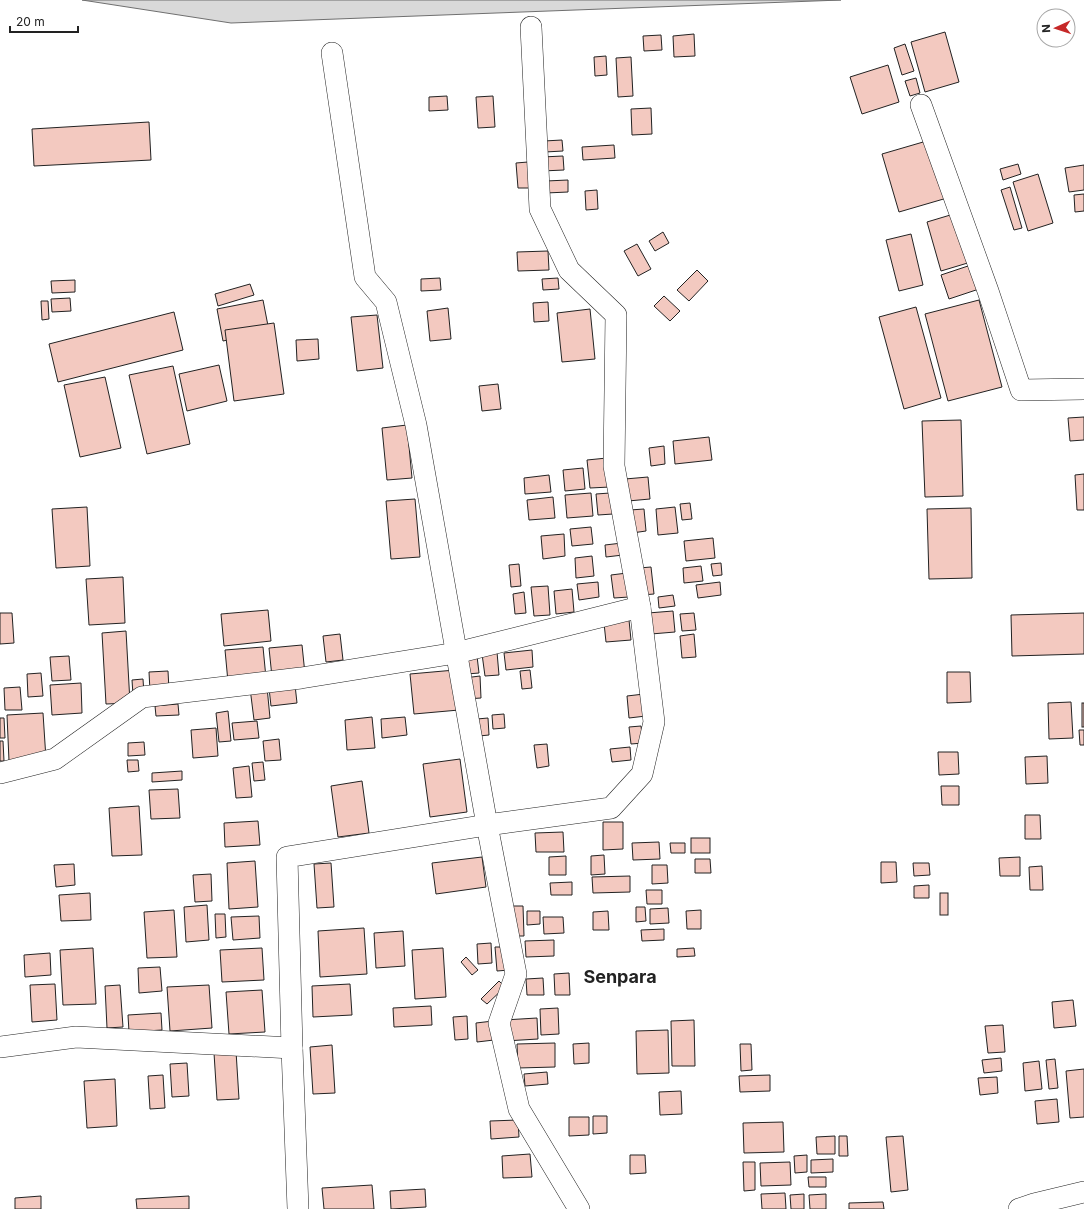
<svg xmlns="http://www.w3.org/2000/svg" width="1084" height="1209" viewBox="0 0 1084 1209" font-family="Inter,sans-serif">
	<rect width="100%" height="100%" fill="#fff"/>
	<!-- water -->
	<polygon fill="#d9d9d9" stroke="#6f6f6f" points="82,0 841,0 231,23"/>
	<!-- building -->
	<g fill="#f3c9c0" stroke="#222">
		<polygon points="945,32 959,82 925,92 911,42"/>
		<polygon points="694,34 695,56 674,57 673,36"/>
		<polygon points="661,35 662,50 644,51 643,36"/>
		<polygon points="905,44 914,71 902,75 894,48"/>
		<polygon points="606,56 607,75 595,76 594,57"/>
		<polygon points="631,57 633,96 618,97 616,58"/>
		<polygon points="888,65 899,102 862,114 850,77"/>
		<polygon points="916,78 920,93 910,96 905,81"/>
		<polygon points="447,96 448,110 429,111 429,97"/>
		<polygon points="493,96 495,127 478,128 476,97"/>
		<polygon points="651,108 652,134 632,135 631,109"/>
		<polygon points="149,122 151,160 34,166 32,129"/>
		<polygon points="562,140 563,151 545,152 544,141"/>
		<polygon points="930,140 947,198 899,212 882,154"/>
		<polygon points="614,145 615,158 583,160 582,147"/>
		<polygon points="563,156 564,170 542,171 542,157"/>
		<polygon points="528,162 529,188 518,188 516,163"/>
		<polygon points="1018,164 1021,174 1003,180 1000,169"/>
		<polygon points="1084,165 1084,190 1069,192 1065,168"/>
		<polygon points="1038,174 1053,223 1028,231 1013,182"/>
		<polygon points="568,180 568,192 546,193 546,181"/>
		<polygon points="1010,187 1022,228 1014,230 1001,190"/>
		<polygon points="597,190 598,209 586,210 585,191"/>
		<polygon points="1084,194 1084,211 1075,212 1074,195"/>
		<polygon points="957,213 971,262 941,271 927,222"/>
		<polygon points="663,232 669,243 655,251 649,241"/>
		<polygon points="911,234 923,285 899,291 886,240"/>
		<polygon points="637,244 651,269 638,276 624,251"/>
		<polygon points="548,251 549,270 518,271 517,252"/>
		<polygon points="971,265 979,289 949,299 941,275"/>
		<polygon points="697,270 708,281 689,301 677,290"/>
		<polygon points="440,278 441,290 421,291 421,279"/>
		<polygon points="558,278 559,289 543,290 542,279"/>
		<polygon points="75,280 75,292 52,293 51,281"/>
		<polygon points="250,284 254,295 218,306 215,294"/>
		<polygon points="664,296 680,311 670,321 654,306"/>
		<polygon points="70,298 71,311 52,312 51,299"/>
		<polygon points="263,300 269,331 223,341 217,309"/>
		<polygon points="979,300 1002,387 948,401 925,314"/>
		<polygon points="41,301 48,301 49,319 42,320"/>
		<polygon points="548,302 549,321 534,322 533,303"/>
		<polygon points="916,307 941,398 904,409 879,317"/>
		<polygon points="448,308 451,339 430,341 427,311"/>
		<polygon points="590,309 595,359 562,362 557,313"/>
		<polygon points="174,312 183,350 58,382 49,344"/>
		<polygon points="377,315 383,368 357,371 351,317"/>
		<polygon points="274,323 284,394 234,401 225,330"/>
		<polygon points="318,339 319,359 297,361 296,340"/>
		<polygon points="219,365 227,401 187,411 179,374"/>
		<polygon points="173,366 190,444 147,454 129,375"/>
		<polygon points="105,377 121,448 80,457 64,385"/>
		<polygon points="498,384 501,409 482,411 479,386"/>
		<polygon points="1084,417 1084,440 1070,441 1068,418"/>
		<polygon points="961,420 963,496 925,497 922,421"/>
		<polygon points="407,425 412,478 387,480 382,428"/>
		<polygon points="709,437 712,460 675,464 673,441"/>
		<polygon points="664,446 665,464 651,466 649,448"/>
		<polygon points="607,458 610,487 590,488 587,460"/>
		<polygon points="583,468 585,489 565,491 563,470"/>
		<polygon points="1084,474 1084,510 1077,510 1075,475"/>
		<polygon points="549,475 551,492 525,494 524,478"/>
		<polygon points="648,477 650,499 628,501 625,479"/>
		<polygon points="591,493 593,516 567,518 565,495"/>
		<polygon points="610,493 613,514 598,515 596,494"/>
		<polygon points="553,497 555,518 529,520 527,500"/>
		<polygon points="415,499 420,557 391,559 386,501"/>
		<polygon points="690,503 692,519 682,520 680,504"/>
		<polygon points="87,507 90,566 56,568 52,509"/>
		<polygon points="675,507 678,533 658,535 656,509"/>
		<polygon points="971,508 972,578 929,579 927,509"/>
		<polygon points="644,509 646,531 632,533 630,510"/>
		<polygon points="591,527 593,544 572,546 570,529"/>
		<polygon points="564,534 565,556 543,559 541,536"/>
		<polygon points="713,538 715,558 686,561 684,541"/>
		<polygon points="622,543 623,555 606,557 605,545"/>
		<polygon points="592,556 594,576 576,578 575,558"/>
		<polygon points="721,563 722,575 713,576 711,564"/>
		<polygon points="519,564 521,586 511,587 509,565"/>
		<polygon points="701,566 703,581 684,583 683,568"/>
		<polygon points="651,567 654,594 642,595 639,568"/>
		<polygon points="627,573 629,597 614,598 611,575"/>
		<polygon points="123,577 125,623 89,625 86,579"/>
		<polygon points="598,582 599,597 579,600 577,584"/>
		<polygon points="720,582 721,595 698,598 696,585"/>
		<polygon points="548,586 550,615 534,616 531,587"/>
		<polygon points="572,589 574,612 556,614 554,591"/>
		<polygon points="524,592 526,613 515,614 513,594"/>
		<polygon points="673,595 675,606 659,608 658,597"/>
		<polygon points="268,610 271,641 224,646 221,614"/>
		<polygon points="673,611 675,632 651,634 648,613"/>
		<polygon points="0,613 12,613 14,643 0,644"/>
		<polygon points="694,613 696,630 682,631 680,614"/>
		<polygon points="1084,613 1084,654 1012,656 1011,615"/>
		<polygon points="629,620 631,640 606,642 604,623"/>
		<polygon points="126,631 130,703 106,704 102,633"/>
		<polygon points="340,634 343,660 326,662 323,636"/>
		<polygon points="694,634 696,657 682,658 680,636"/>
		<polygon points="302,645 305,674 272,677 269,648"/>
		<polygon points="263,647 266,678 228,682 225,650"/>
		<polygon points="532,650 533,667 506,670 504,653"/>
		<polygon points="497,652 499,675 485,676 482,654"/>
		<polygon points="69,656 71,680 52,681 50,657"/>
		<polygon points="477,656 479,673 467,674 466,657"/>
		<polygon points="455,670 459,710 414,714 410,674"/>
		<polygon points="530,670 532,688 522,689 520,671"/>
		<polygon points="168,671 169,690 150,691 149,672"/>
		<polygon points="947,672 970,672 971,702 947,703"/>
		<polygon points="41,673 43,696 28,697 27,674"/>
		<polygon points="480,676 481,698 466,699 464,678"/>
		<polygon points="143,679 144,694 133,695 132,680"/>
		<polygon points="81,683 82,713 52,715 50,685"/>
		<polygon points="295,685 297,703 271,706 269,688"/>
		<polygon points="20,687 22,710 5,710 4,688"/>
		<polygon points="267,687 270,718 254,720 250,688"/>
		<polygon points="644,694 646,716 629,718 627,696"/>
		<polygon points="1071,702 1073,738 1049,739 1048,703"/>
		<rect x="1082" y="703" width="2" height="24"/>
		<polygon points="178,704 179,715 156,716 155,706"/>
		<polygon points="228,711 231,741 219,742 216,713"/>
		<polygon points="43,713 46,759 9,761 7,715"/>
		<polygon points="504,714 505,728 493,729 492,715"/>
		<polygon points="372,717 375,748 347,750 345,720"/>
		<polygon points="405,717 407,735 382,738 381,719"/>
		<polygon points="0,718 4,718 5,738 0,738"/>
		<polygon points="488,718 489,735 479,736 477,719"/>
		<polygon points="257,721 259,738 234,740 232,723"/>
		<polygon points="641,726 643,743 631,744 629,727"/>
		<polygon points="216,728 218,756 193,758 191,730"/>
		<polygon points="1079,730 1084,730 1084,745 1080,745"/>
		<polygon points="279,739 281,760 265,761 263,741"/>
		<polygon points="0,741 3,741 4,761 0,761"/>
		<polygon points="144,742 145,755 128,756 128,743"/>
		<polygon points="547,744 549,766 537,768 534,745"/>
		<polygon points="630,747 631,760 612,762 610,749"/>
		<polygon points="938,752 958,752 959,774 939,775"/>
		<polygon points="1047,756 1048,783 1026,784 1025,757"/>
		<polygon points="460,759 467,812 430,817 423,764"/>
		<polygon points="127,760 138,760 139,771 128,772"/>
		<polygon points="263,762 265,780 254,781 252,763"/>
		<polygon points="249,766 252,797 236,798 233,768"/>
		<polygon points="182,771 182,780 152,782 152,773"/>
		<polygon points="362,781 369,833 338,837 331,786"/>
		<polygon points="941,786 959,786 959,805 942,805"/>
		<polygon points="178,789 180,818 151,819 149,790"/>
		<polygon points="139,806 142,855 112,856 109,808"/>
		<polygon points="1025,815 1040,815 1041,839 1025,839"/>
		<polygon points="258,821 260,845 225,847 224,823"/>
		<polygon points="603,822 623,822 623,849 603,850"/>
		<polygon points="563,832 564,852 536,852 535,833"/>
		<rect x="691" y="838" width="19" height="15"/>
		<polygon points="659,842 660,859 633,860 632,843"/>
		<polygon points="670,843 685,843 685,853 671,853"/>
		<polygon points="604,855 605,874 591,875 591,856"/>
		<polygon points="566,856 566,875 549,875 549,857"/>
		<polygon points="482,857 486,887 436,894 432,863"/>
		<polygon points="1020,857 1020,876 1000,876 999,858"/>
		<polygon points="695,859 710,859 711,873 695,873"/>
		<polygon points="255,861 258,907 229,909 227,863"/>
		<polygon points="881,862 896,862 897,882 881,883"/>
		<polygon points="331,863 334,907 317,908 314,864"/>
		<polygon points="913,863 929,863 930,875 914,876"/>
		<polygon points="74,864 75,885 56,887 54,865"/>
		<polygon points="652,865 667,865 668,883 652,884"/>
		<polygon points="1042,866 1043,890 1030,890 1029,867"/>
		<polygon points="211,874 212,901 195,902 193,875"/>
		<polygon points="630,876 630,892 593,893 592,877"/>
		<polygon points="572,882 572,895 551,895 550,883"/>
		<polygon points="929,885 929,898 914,898 914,886"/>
		<polygon points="646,890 662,890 662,904 647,904"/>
		<polygon points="90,893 91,920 61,921 59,895"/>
		<rect x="940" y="893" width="8" height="22"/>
		<polygon points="207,905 209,940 186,942 184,907"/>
		<polygon points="512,906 523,906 524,936 513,936"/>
		<polygon points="636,907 645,907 646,921 636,922"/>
		<polygon points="668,908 669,923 650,924 650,909"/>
		<polygon points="174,910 177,957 147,958 144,912"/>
		<polygon points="701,910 701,929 687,929 686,911"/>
		<polygon points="527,911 540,911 540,924 527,925"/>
		<polygon points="608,911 609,930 593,930 593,912"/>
		<polygon points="215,914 225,914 226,937 216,938"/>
		<polygon points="259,916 260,938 233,940 231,917"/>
		<polygon points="543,917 563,917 564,933 544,934"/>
		<polygon points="364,928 367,974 320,977 318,931"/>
		<polygon points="664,929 664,940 642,941 641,930"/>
		<polygon points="403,931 405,966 376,968 374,933"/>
		<polygon points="554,940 554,956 526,957 525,941"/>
		<polygon points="491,943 492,963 478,964 477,944"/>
		<polygon points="495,947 507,947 509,970 497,971"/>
		<polygon points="93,948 96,1004 63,1005 60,950"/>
		<polygon points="262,948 264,980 222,982 220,950"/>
		<polygon points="443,948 446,997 415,999 412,950"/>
		<polygon points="694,948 695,956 677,957 677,949"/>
		<polygon points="50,953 51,975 25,977 24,955"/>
		<polygon points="466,957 478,970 472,975 461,962"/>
		<polygon points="160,967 162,991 139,993 138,968"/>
		<polygon points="569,973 570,995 555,995 554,974"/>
		<polygon points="543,978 544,995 527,995 526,979"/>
		<polygon points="499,981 505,987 487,1004 481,999"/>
		<polygon points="55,984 57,1020 32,1022 30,985"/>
		<polygon points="350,984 352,1015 313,1017 312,986"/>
		<polygon points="120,985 123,1027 107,1028 105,986"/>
		<polygon points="209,985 212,1028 170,1031 167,987"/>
		<polygon points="262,990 265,1032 229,1034 226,992"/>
		<polygon points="1073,1000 1076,1026 1054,1028 1052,1002"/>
		<polygon points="431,1006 432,1025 394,1027 393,1008"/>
		<polygon points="558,1008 559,1034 541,1035 540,1009"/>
		<polygon points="161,1013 162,1030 129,1032 128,1015"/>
		<polygon points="467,1016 468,1039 455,1040 453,1017"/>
		<polygon points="537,1018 538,1039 505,1041 504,1020"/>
		<polygon points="694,1020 695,1066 672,1066 671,1021"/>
		<polygon points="493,1021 494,1040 477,1042 476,1023"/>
		<polygon points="1003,1025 1005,1052 988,1053 985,1026"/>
		<polygon points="668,1030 669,1073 637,1074 636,1031"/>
		<polygon points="555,1043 555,1067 518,1068 517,1044"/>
		<polygon points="589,1043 589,1063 574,1064 573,1044"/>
		<polygon points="740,1044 751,1044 752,1070 741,1071"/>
		<polygon points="332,1045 335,1093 313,1094 310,1047"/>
		<polygon points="236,1051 239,1099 217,1100 214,1053"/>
		<polygon points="1001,1058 1002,1071 984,1073 982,1060"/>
		<polygon points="1055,1059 1058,1088 1049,1089 1046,1060"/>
		<polygon points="1039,1061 1042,1089 1025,1091 1023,1063"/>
		<polygon points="187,1063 189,1096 172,1097 170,1064"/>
		<polygon points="1084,1069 1084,1117 1070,1118 1066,1071"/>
		<polygon points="547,1072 548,1084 525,1086 524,1074"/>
		<polygon points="163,1075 165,1108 150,1109 148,1076"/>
		<polygon points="770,1075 770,1091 740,1092 739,1076"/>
		<polygon points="997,1077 998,1093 980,1095 978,1078"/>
		<polygon points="115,1079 117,1126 87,1128 84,1081"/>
		<polygon points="681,1091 682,1114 660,1115 659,1092"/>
		<polygon points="1057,1099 1059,1122 1037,1124 1035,1101"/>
		<polygon points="593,1116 607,1116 607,1133 593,1134"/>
		<polygon points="569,1117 589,1117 589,1135 569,1136"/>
		<polygon points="518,1120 519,1137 491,1139 490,1121"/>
		<polygon points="783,1122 784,1152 744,1153 743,1123"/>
		<polygon points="835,1136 835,1154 817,1154 816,1137"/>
		<polygon points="839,1136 847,1136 848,1156 839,1156"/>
		<polygon points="903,1136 908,1190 891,1192 886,1137"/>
		<polygon points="530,1154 532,1177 503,1178 502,1156"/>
		<polygon points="630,1155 645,1155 646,1173 630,1174"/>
		<polygon points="807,1155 807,1172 795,1173 794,1156"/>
		<polygon points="833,1159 833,1172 811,1173 811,1160"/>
		<polygon points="743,1162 755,1162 755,1190 744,1191"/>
		<polygon points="790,1162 791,1185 761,1186 760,1163"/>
		<polygon points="808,1177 826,1177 826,1187 809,1187"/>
		<polygon points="372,1185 374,1209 324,1209 322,1188"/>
		<polygon points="425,1189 426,1207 391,1209 390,1191"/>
		<polygon points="785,1193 786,1209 762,1209 761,1194"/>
		<polygon points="804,1194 804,1209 791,1209 790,1195"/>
		<polygon points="826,1194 826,1209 810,1209 809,1195"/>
		<polygon points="41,1196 41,1209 15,1209 15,1198"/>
		<polygon points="189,1196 189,1209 137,1209 136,1199"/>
		<polygon points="883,1202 884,1209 849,1209 849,1203"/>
	</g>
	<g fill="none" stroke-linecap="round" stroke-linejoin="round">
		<defs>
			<g id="minor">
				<polyline points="332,53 365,277 386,302 416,425 487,825 516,974 499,1023 519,1109 579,1209"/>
				<polyline points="921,105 988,291 1021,390 1084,389"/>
				<polyline points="0,773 55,759 142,697 301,678 456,653 640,607"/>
				<polyline points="0,1047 76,1037 292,1048"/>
				<polyline points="298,1209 292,1048 287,857 487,825 611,808 642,774 654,722 640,607 614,466 616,315 569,270 540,209 531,27"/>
				<polyline points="1019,1209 1034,1204 1084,1192"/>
			</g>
		</defs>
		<!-- minor casing -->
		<use href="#minor" stroke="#222" stroke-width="22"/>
		<!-- minor -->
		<use href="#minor" stroke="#fff" stroke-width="21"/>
	</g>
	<g text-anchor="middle" stroke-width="3" stroke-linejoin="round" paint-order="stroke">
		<!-- district labels -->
		<g font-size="18" font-weight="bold" fill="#222" stroke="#fff">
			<text x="620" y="983">Senpara</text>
		</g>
	</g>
	<!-- north arrow -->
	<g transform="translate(1056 28) rotate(267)"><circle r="19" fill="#ffffff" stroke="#a7a7a7"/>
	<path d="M0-3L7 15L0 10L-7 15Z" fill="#c62828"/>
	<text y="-6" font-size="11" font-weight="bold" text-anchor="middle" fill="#222222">N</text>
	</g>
	<!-- scale -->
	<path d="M10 26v6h68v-6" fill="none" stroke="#222222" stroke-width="2"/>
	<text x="16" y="26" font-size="12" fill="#222222" stroke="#ffffff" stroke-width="3" paint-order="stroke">20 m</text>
</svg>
